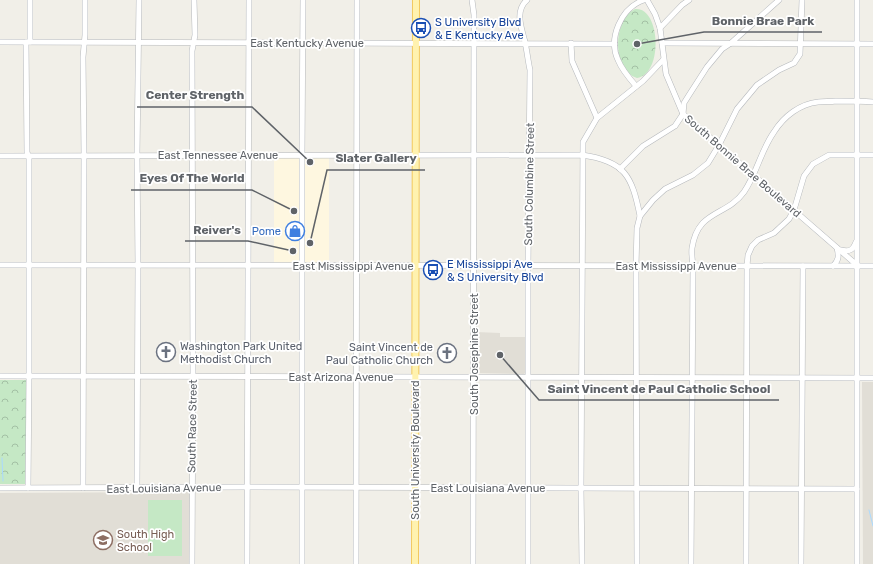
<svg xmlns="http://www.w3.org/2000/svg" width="873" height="564" viewBox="0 0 873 564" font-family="Rubik,sans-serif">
	<defs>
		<pattern id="park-crowns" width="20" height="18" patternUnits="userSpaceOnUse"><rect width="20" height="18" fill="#c5e8c5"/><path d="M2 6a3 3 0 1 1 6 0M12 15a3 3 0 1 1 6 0" fill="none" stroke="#a3c0a4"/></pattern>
	</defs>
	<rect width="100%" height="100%" fill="#f1efe8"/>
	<!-- commercial -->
	<polygon fill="#fef7e0" points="329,156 329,264 274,263 274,157"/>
	<!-- education -->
	<g fill="#e1ded6">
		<polygon points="476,332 500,333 500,337 525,337 525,373 524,374 476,373"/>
		<polygon points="862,382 873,382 873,564 863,564"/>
		<polygon points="190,492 189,564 0,564 0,493"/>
	</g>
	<!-- grass -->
	<rect fill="#c5e8c5" x="148" y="500" width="34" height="56"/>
	<!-- park -->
	<g fill="url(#park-crowns)">
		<path d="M635 9C660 6 664 73 637 78 612 71 612 20 635 9Z"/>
		<rect x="0" y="380" width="26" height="104"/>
	</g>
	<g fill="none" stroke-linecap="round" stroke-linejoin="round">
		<!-- stream -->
		<g stroke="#aadaff" stroke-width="1">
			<polyline points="2,458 3,481"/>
			<polyline points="869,510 873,526"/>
		</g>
		<defs>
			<g id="minor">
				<polyline points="472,0 474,15 473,564"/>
				<path d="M527 0C514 11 522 29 525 42 527 51 528 61 530 70L528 266V564"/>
				<polyline points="647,0 655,14 660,28 666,74 683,114 858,266"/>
				<polyline points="660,28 682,5 689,0"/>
				<polyline points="0,42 615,44"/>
				<polyline points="26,42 27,152 29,158 29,376 28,488"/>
				<polyline points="30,42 30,0"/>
				<polyline points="571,43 572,61 597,118"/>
				<polyline points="662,43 873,44"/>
				<path d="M636 86C629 78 622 70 618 60 608 38 621 8 644 0"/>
				<path d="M0 156 582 155C625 161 632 176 640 216"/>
				<polyline points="620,169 643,146 675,126 683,114 684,103 689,95 707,67 722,49 731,43 779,0"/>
				<path d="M841 250C850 252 853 250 856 242"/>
				<polyline points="0,265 873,266"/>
				<path d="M833 266C839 260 839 256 837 248"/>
				<polyline points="0,376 873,378"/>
				<polyline points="0,488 246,487 857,489"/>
				<polyline points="83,488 84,155 83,57 85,35 85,0"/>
				<polyline points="137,488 138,266 137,155 139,0"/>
				<polyline points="192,564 193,376 192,51 195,35 194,0"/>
				<polyline points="247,564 249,0"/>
				<polyline points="302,564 302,155 303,0"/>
				<polyline points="356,564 357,0"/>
				<polyline points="582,564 581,488 583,142 597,118 643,81 663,60"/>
				<polyline points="637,564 636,266 637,228 640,216 653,200 665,189 693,175 708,163 719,145 737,109 757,85 779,70 794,63 800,54 802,0"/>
				<path d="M691 564 693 269C693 262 691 254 692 248 698 209 726 217 744 192 757 173 761 150 774 132 784 116 800 104 818 102 824 101 830 102 836 101 849 101 861 101 873 102"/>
				<polyline points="746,564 747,266 748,255 752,246 758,240 774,233 789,219 794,210 804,176 813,164 829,155 873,155"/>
				<polyline points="801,564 803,266"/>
				<polyline points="857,564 857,0"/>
			</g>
			<polyline id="major" points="415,564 416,0"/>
		</defs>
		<!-- minor casing -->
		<use href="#minor" stroke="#b5b8bc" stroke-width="6"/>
		<!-- major casing -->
		<use href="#major" stroke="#f2c960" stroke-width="8"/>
		<!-- minor -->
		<use href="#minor" stroke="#fff" stroke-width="5"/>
		<!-- major -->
		<use href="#major" stroke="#fff2af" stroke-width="6"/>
	</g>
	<!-- icons -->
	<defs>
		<symbol id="bus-ring" viewBox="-11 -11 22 22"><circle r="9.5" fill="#fff" stroke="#1a4fb4" stroke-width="1.5"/><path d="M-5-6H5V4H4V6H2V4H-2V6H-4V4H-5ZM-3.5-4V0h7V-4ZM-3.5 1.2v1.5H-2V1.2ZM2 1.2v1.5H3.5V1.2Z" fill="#1a4fb4"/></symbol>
		<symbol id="shop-ring" viewBox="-11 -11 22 22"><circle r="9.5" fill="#fff" stroke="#3f7fe0" stroke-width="1.5"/><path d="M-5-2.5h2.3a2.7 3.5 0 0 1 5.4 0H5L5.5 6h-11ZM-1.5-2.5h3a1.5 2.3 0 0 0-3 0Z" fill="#3f7fe0"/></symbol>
		<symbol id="church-ring" viewBox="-11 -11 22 22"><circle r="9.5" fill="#fff" stroke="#6b7280" stroke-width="1.5"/><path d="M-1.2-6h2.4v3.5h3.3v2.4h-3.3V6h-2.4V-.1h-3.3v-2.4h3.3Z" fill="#6b7280"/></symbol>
		<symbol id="school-ring" viewBox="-11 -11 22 22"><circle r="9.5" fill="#fff" stroke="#8d6e63" stroke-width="1.5"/><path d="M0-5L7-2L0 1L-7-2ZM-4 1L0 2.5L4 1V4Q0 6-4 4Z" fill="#8d6e63"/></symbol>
	</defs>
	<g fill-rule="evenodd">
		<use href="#bus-ring" x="410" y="17" width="22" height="22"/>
		<use href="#shop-ring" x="284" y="220" width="22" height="22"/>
		<use href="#bus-ring" x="422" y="259" width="22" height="22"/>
		<use href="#church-ring" x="155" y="341" width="22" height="22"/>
		<use href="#church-ring" x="436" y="342" width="22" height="22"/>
		<use href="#school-ring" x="92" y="529" width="22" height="22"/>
	</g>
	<g text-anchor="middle" stroke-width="3.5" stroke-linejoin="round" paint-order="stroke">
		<!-- transit labels -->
		<g font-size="11" fill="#164399" stroke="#fff" text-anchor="start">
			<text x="435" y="26">S University Blvd<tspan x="435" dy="13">&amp; E Kentucky Ave</tspan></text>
			<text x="447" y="268">E Mississippi Ave<tspan x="447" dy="13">&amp; S University Blvd</tspan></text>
		</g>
		<!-- street labels -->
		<g font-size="11" fill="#5f6368" stroke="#fff">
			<text x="307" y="47">East Kentucky Avenue</text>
			<text x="218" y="159">East Tennessee Avenue</text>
			<text transform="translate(743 166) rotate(41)" y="4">South Bonnie Brae Boulevard</text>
			<text transform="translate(529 184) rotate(-89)" y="4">South Columbine Street</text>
			<text x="353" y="270">East Mississippi Avenue</text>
			<text x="676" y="270">East Mississippi Avenue</text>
			<text transform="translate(474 354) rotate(-90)" y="4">South Josephine Street</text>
			<text x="341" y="381">East Arizona Avenue</text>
			<text transform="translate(192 426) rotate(-89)" y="4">South Race Street</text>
			<text transform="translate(415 450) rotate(-90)" y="4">South University Boulevard</text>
			<text transform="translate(164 488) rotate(-1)" y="4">East Louisiana Avenue</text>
			<text x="488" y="492">East Louisiana Avenue</text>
		</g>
		<!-- shop labels -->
		<g font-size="11" fill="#366cbe" stroke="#fff" text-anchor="end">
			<text x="281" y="235">Pome</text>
		</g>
		<!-- worship labels -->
		<g font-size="11" fill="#5b616d" stroke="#fff" text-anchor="start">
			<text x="180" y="350">Washington Park United<tspan x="180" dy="13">Methodist Church</tspan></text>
			<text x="433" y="351" text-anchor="end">Saint Vincent de<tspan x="433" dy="13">Paul Catholic Church</tspan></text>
		</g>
		<!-- education labels -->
		<g font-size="11" fill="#785e54" stroke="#fff" text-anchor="start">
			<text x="117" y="538">South High<tspan x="117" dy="13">School</tspan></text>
		</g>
	</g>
	<!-- callouts -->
	<path fill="none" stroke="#5f6368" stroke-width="1.5" d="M637 44L704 32H822M310 162L252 107H137M310 243L327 170H425M294 211L252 190H131M293 251L248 241H185M500 355L539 400H779"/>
	<g fill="#5f6368" stroke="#fff" stroke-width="1.5">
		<circle cx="637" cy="44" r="4"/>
		<circle cx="310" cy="162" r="4"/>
		<circle cx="310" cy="243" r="4"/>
		<circle cx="294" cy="211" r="4"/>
		<circle cx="293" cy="251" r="4"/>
		<circle cx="500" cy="355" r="4"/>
	</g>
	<g font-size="12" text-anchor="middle" font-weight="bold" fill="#5f6368" stroke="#fff" stroke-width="3.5" stroke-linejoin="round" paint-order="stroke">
		<text x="763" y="25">Bonnie Brae Park</text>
		<text x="195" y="99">Center Strength</text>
		<text x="376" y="162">Slater Gallery</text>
		<text x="192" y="182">Eyes Of The World</text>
		<text x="217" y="234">Reiver's</text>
		<text x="659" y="393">Saint Vincent de Paul Catholic School</text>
	</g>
</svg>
